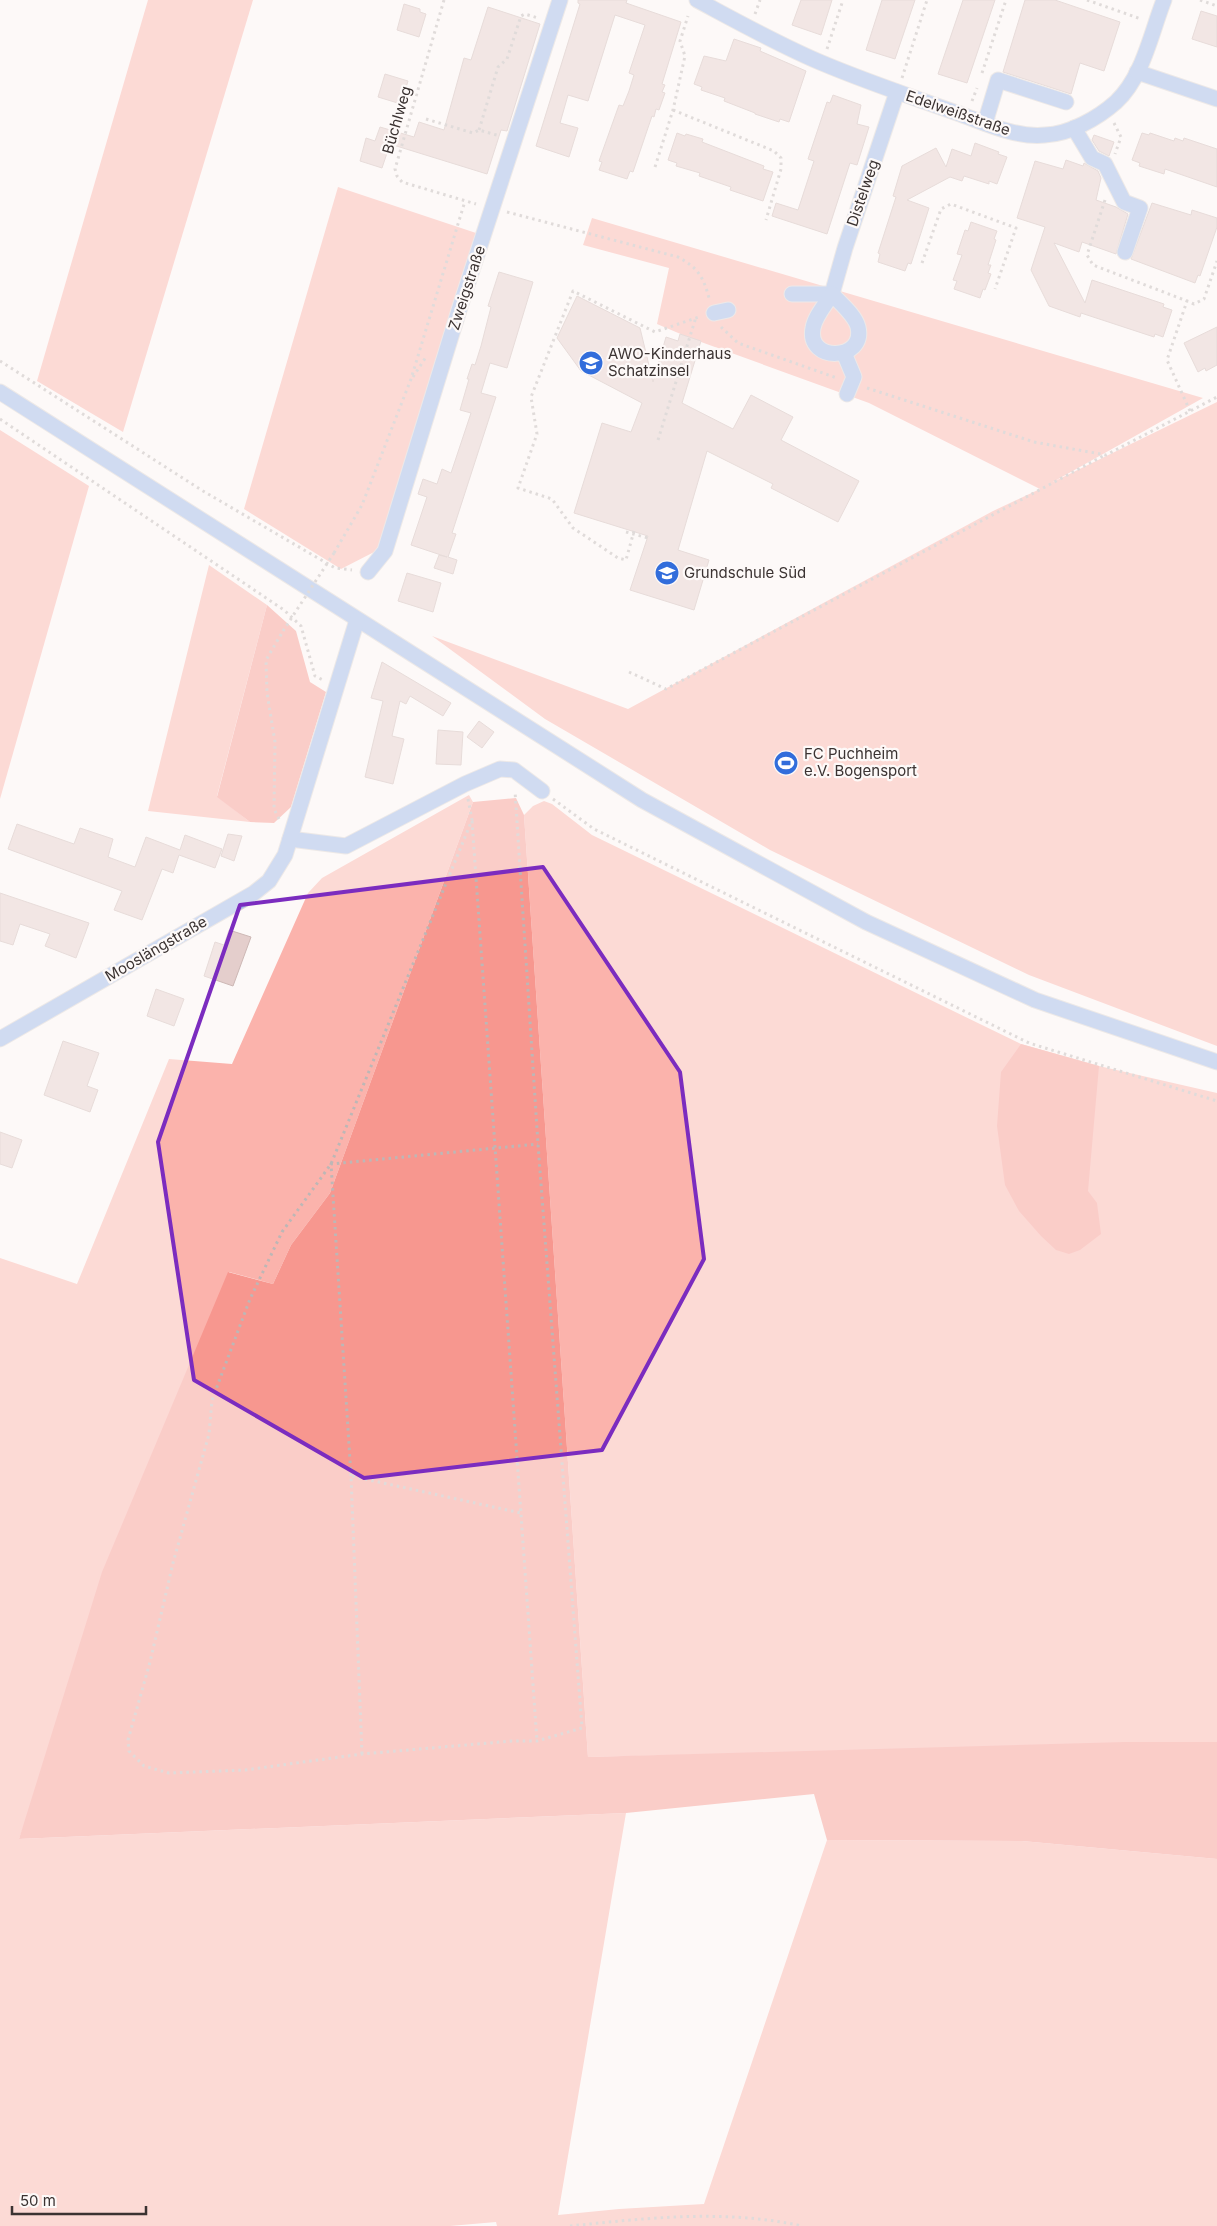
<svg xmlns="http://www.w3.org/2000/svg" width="1217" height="2226" viewBox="0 0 1217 2226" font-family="Inter,sans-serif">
	<rect width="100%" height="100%" fill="#fdf9f8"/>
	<!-- green -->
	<g fill="#fbb3ac">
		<polygon points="148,0 253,0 123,432 37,381"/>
		<polygon points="338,187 491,238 380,549 341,569 244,509"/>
		<polygon points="592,218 1203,398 1053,482 1217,402 1217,1046 1029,975 770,850 545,719 432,636 628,709 993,511 1040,489 869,403 690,338 657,324 669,268 583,245"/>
		<polygon points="0,430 89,486 0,799"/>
		<polygon points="209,565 267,605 217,796 250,822 148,811"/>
		<polygon points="469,795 473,802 330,1193 291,1245 273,1284 229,1272 19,1839 626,1813 558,2215 619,2209 704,2204 827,1840 1022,1841 1217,1859 1217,2226 497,2226 496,2222 450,2226 0,2226 0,1258 77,1284 169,1059 232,1064 308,893 322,878"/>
		<polygon points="544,801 552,804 592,835 1021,1044 1099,1066 1217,1093 1217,1744 588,1757 524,815 533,806"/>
	</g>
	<!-- forest -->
	<g fill="#f7978f">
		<polygon points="267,605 296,631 310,682 326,692 291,807 274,823 250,822 217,797"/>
		<polygon points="516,798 524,815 588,1757 1125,1742 1217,1742 1217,1859 1022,1841 827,1840 814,1794 626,1813 19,1839 102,1572 228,1272 273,1284 291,1245 330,1193 473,802"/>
		<polygon points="1021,1044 1099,1066 1088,1191 1097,1203 1101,1234 1080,1250 1069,1254 1056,1250 1041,1236 1019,1211 1005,1185 997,1126 1001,1072"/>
	</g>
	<!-- building -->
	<g fill="#e4cecc" stroke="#cdb8b5">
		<polygon points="578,0 627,0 626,3 681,22 662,84 665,85 662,92 665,93 659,110 656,109 654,117 652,116 633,172 630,171 627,179 599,170 602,162 599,161 619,105 623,106 629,91 634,75 629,73 645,25 615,15 588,101 568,95 560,123 578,128 569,157 536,146 580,4 578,3"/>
		<polygon points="801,0 832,0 821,35 792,25"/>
		<polygon points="882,0 915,0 895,59 866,50"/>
		<polygon points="963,0 995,0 967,83 938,74"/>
		<polygon points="1025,0 1055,0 1120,22 1104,71 1080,63 1071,94 1003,72"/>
		<polygon points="404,4 420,9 420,12 426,14 419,37 397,30"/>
		<polygon points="488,7 540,24 507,131 501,130 487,174 390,144 382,168 360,161 366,138 375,141 380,127 414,137 419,122 444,130 464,58 471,60"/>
		<polygon points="1201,11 1217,16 1217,47 1192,39"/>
		<polygon points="734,39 761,48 760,51 806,71 789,122 780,119 779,122 755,114 755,113 724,101 725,98 701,90 702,87 694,84 704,56 726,61"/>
		<polygon points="385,74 408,81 401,104 378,97"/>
		<polygon points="833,95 861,105 857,124 869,127 857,165 850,163 827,234 772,216 776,203 798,210 814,161 808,159 827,102 830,103"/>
		<polygon points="677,133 685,136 686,134 703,139 702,142 764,166 763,169 773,172 763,201 730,190 731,187 699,176 700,173 676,166 677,163 668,160"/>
		<polygon points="1142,133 1149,135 1150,133 1174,141 1175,138 1183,141 1184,138 1217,149 1217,187 1165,169 1164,174 1139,166 1140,163 1132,160"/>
		<polygon points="1094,135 1114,142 1109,156 1099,151 1092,140"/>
		<polygon points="975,143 999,152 998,154 1007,157 997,184 989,181 989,184 964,176 962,181 950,177 907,200 929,208 911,264 908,263 905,271 878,262 880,254 878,253 896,197 893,196 902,166 936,148 946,167 952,149 971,156"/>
		<polygon points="1066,160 1083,166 1084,163 1098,171 1101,178 1096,200 1116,207 1128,214 1116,254 1082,242 1079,252 1054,243 1085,303 1092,280 1164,304 1163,307 1172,310 1163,337 1155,334 1154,337 1081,313 1080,317 1049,306 1031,270 1045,227 1017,218 1035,161 1063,169"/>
		<polygon points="1152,203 1191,215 1192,210 1217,218 1217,227 1208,253 1200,276 1198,275 1195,283 1131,259"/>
		<polygon points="971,222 997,231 994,239 996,240 988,265 991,265 988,273 991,274 985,290 983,289 980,298 954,289 957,281 953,280 962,255 957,254 965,230 968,231"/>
		<polygon points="499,272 533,282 507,368 490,363 481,393 496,397 452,533 456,534 448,557 457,560 453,574 434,568 439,555 447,557 411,545 427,497 418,494 423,479 437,484 442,469 451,473 471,413 460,410 469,379 467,379 472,364 475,365 481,346 491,307 488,306"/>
		<polygon points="577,296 640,328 653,382 666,337 678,341 680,334 701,341 682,403 733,429 751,395 793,417 781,440 859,481 838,522 771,488 773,484 707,451 678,550 709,560 694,610 630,590 648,536 574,513 602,423 631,432 642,403 581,371 557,338"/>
		<polygon points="1217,327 1217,365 1206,371 1205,368 1198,372 1184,343"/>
		<polygon points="407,573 441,583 433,612 398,601"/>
		<polygon points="382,662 451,703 443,716 410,696 406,704 400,701 392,736 404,739 393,784 365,777 383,701 371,698"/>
		<polygon points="479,721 494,732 482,748 467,737"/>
		<polygon points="438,730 463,732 461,765 436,764"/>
		<polygon points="17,824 74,844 80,828 113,839 108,857 135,867 146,837 180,850 185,835 222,849 215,868 179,855 173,873 162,869 142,920 114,910 122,891 8,849"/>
		<polygon points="228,834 242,836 234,861 221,856"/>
		<polygon points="0,893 89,923 76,958 45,946 50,934 20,924 13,945 0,941"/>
		<polygon points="229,930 251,937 233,986 204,976 215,942 224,945"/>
		<polygon points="156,989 184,999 174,1026 147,1016"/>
		<polygon points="63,1041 99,1053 87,1086 98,1090 90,1112 44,1095"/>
		<polygon points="0,1132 22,1140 12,1168 0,1164"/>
	</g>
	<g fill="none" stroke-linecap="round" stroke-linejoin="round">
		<defs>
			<g id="minor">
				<path d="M697 0C738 22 779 45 822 63 867 82 912 97 957 113 985 123 1015 138 1045 135 1070 134 1098 118 1116 102 1143 77 1151 33 1164 0"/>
				<polyline points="1137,72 1217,99"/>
				<polyline points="985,123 998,80 1066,102"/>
				<polyline points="1074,128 1092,158 1105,164 1124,202 1140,208 1125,252"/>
				<polyline points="792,294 832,294 845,248 897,92"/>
				<path d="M832 294C840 303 855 315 858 327 866 361 806 363 813 328 815 316 826 304 832 294Z"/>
				<polyline points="714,313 728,310"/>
				<polyline points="844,353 854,377 847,394"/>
				<polyline points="0,392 642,800 866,922 1035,1000 1217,1062"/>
				<polyline points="368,572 385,551 460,307 560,0"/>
				<polyline points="290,839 346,846 465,784 500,769 514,770 542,791"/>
				<polyline points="0,1039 254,893 269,881 285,855 357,620"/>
			</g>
		</defs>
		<!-- minor casing -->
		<use href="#minor" stroke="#dad5d4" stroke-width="17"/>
		<!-- path -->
		<g stroke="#bdb7b6" stroke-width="3" stroke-dasharray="2.5 4" stroke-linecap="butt">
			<polyline points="444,0 395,169 397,176 402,182 476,204"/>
			<polyline points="1087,0 1141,19"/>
			<polyline points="1200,0 1217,6"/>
			<polyline points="755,14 760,0"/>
			<polyline points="827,49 843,0"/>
			<polyline points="982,73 1006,0"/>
			<polyline points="902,78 927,0"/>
			<polyline points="972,101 977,88"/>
			<polyline points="673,110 774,151 781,158 781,169 766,220"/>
			<polyline points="426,119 473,133 479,130 500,136"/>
			<polyline points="1114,123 1121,137 1115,154"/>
			<polyline points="479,130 498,67 507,59 521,16 525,14 538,18"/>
			<polyline points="655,167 673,110 685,56 680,41 688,16"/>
			<polyline points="1105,200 1087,255 1093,265 1187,301"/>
			<path d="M507 212 678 257C698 268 703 276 709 298"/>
			<polyline points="922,263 941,209 951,204 1016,228 995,289"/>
			<polyline points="721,327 738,343 837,378"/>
			<polyline points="0,361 203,491 335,568 352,570"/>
			<polyline points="413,377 426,357"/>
			<polyline points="867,388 1034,442 1106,455 1217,397"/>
			<polyline points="1190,411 1167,360 1187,301 1194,304 1204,299 1217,261"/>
			<polyline points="0,419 284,610 301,626 315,676 323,680"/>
			<polyline points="658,440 696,317"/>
			<polyline points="634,531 626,560 618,558 573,528 552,499 518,488 537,434 531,397 573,291 655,332 699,317"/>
			<polyline points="626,532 648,538"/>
			<polyline points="334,553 362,505 411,379 465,201"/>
			<polyline points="629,672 666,689 1105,455"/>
			<polyline points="468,799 472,820 331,1164 282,1232 250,1299 212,1400 209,1434 173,1563 150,1662 128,1740 129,1751 144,1766 169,1773 245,1770 362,1754 512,1741 537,1741 582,1728 538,1144 515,791"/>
			<polyline points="553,799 594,829 1029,1043 1217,1101"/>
			<polyline points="279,819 274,809 275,742 267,693 266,660 283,631"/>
			<polyline points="472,821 537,1741"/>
			<polyline points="351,1476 331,1164 538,1144"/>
			<polyline points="362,1754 351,1476 521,1513"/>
			<path d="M570 2226C647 2218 725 2209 802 2226"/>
		</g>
		<!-- minor -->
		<use href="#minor" stroke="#99b6e9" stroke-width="15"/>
		<!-- path-bridge -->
		<polyline stroke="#bdb7b6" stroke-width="3" stroke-dasharray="2.5 4" stroke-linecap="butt" points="283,631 334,553"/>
	</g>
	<!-- marked area -->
	<path d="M0 0H1217V2226H0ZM543 867 680 1072 704 1259 602 1450 364 1478 194 1380 158 1142 240 905Z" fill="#fdf9f8" fill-opacity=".55" fill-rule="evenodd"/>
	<path fill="none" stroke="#7b2cbf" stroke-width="4" stroke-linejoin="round" d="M543 867 680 1072 704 1259 602 1450 364 1478 194 1380 158 1142 240 905Z"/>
	<!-- icons -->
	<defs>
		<symbol id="school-disc" viewBox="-11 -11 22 22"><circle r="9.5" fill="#326ddb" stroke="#fdf9f8"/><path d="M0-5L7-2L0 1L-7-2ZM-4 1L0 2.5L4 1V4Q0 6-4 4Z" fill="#fff"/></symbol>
		<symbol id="stadium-disc" viewBox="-11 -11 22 22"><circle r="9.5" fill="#326ddb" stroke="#fdf9f8"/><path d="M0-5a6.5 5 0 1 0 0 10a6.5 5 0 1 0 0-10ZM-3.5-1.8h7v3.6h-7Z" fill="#fff"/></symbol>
	</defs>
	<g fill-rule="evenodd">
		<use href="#school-disc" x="577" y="349" width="28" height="28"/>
		<use href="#school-disc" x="653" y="559" width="28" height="28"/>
		<use href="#stadium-disc" x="772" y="749" width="28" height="28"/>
	</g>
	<g text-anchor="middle" stroke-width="4.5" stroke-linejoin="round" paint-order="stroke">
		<!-- street labels -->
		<g font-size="15" fill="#3b3332" stroke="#fdf9f8">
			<text transform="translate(958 113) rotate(19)" y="5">Edelweißstraße</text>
			<text transform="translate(397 120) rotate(-74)" y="5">Büchlweg</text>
			<text transform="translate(863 193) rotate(-71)" y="5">Distelweg</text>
			<text transform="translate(467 288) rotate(-72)" y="5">Zweigstraße</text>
			<text transform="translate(156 949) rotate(-30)" y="5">Mooslängstraße</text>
		</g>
		<!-- poi labels -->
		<g font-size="15" fill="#3b3332" stroke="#fdf9f8" text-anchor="start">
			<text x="608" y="359">AWO-Kinderhaus<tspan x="608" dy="17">Schatzinsel</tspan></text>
			<text x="684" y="578">Grundschule Süd</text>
			<text x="804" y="759">FC Puchheim<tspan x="804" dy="17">e.V. Bogensport</tspan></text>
		</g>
	</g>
	<!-- scale -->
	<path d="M12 2206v8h134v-8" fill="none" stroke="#3b3332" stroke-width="2.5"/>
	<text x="20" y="2206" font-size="15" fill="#3b3332" stroke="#fdf9f8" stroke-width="4" paint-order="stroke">50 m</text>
</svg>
